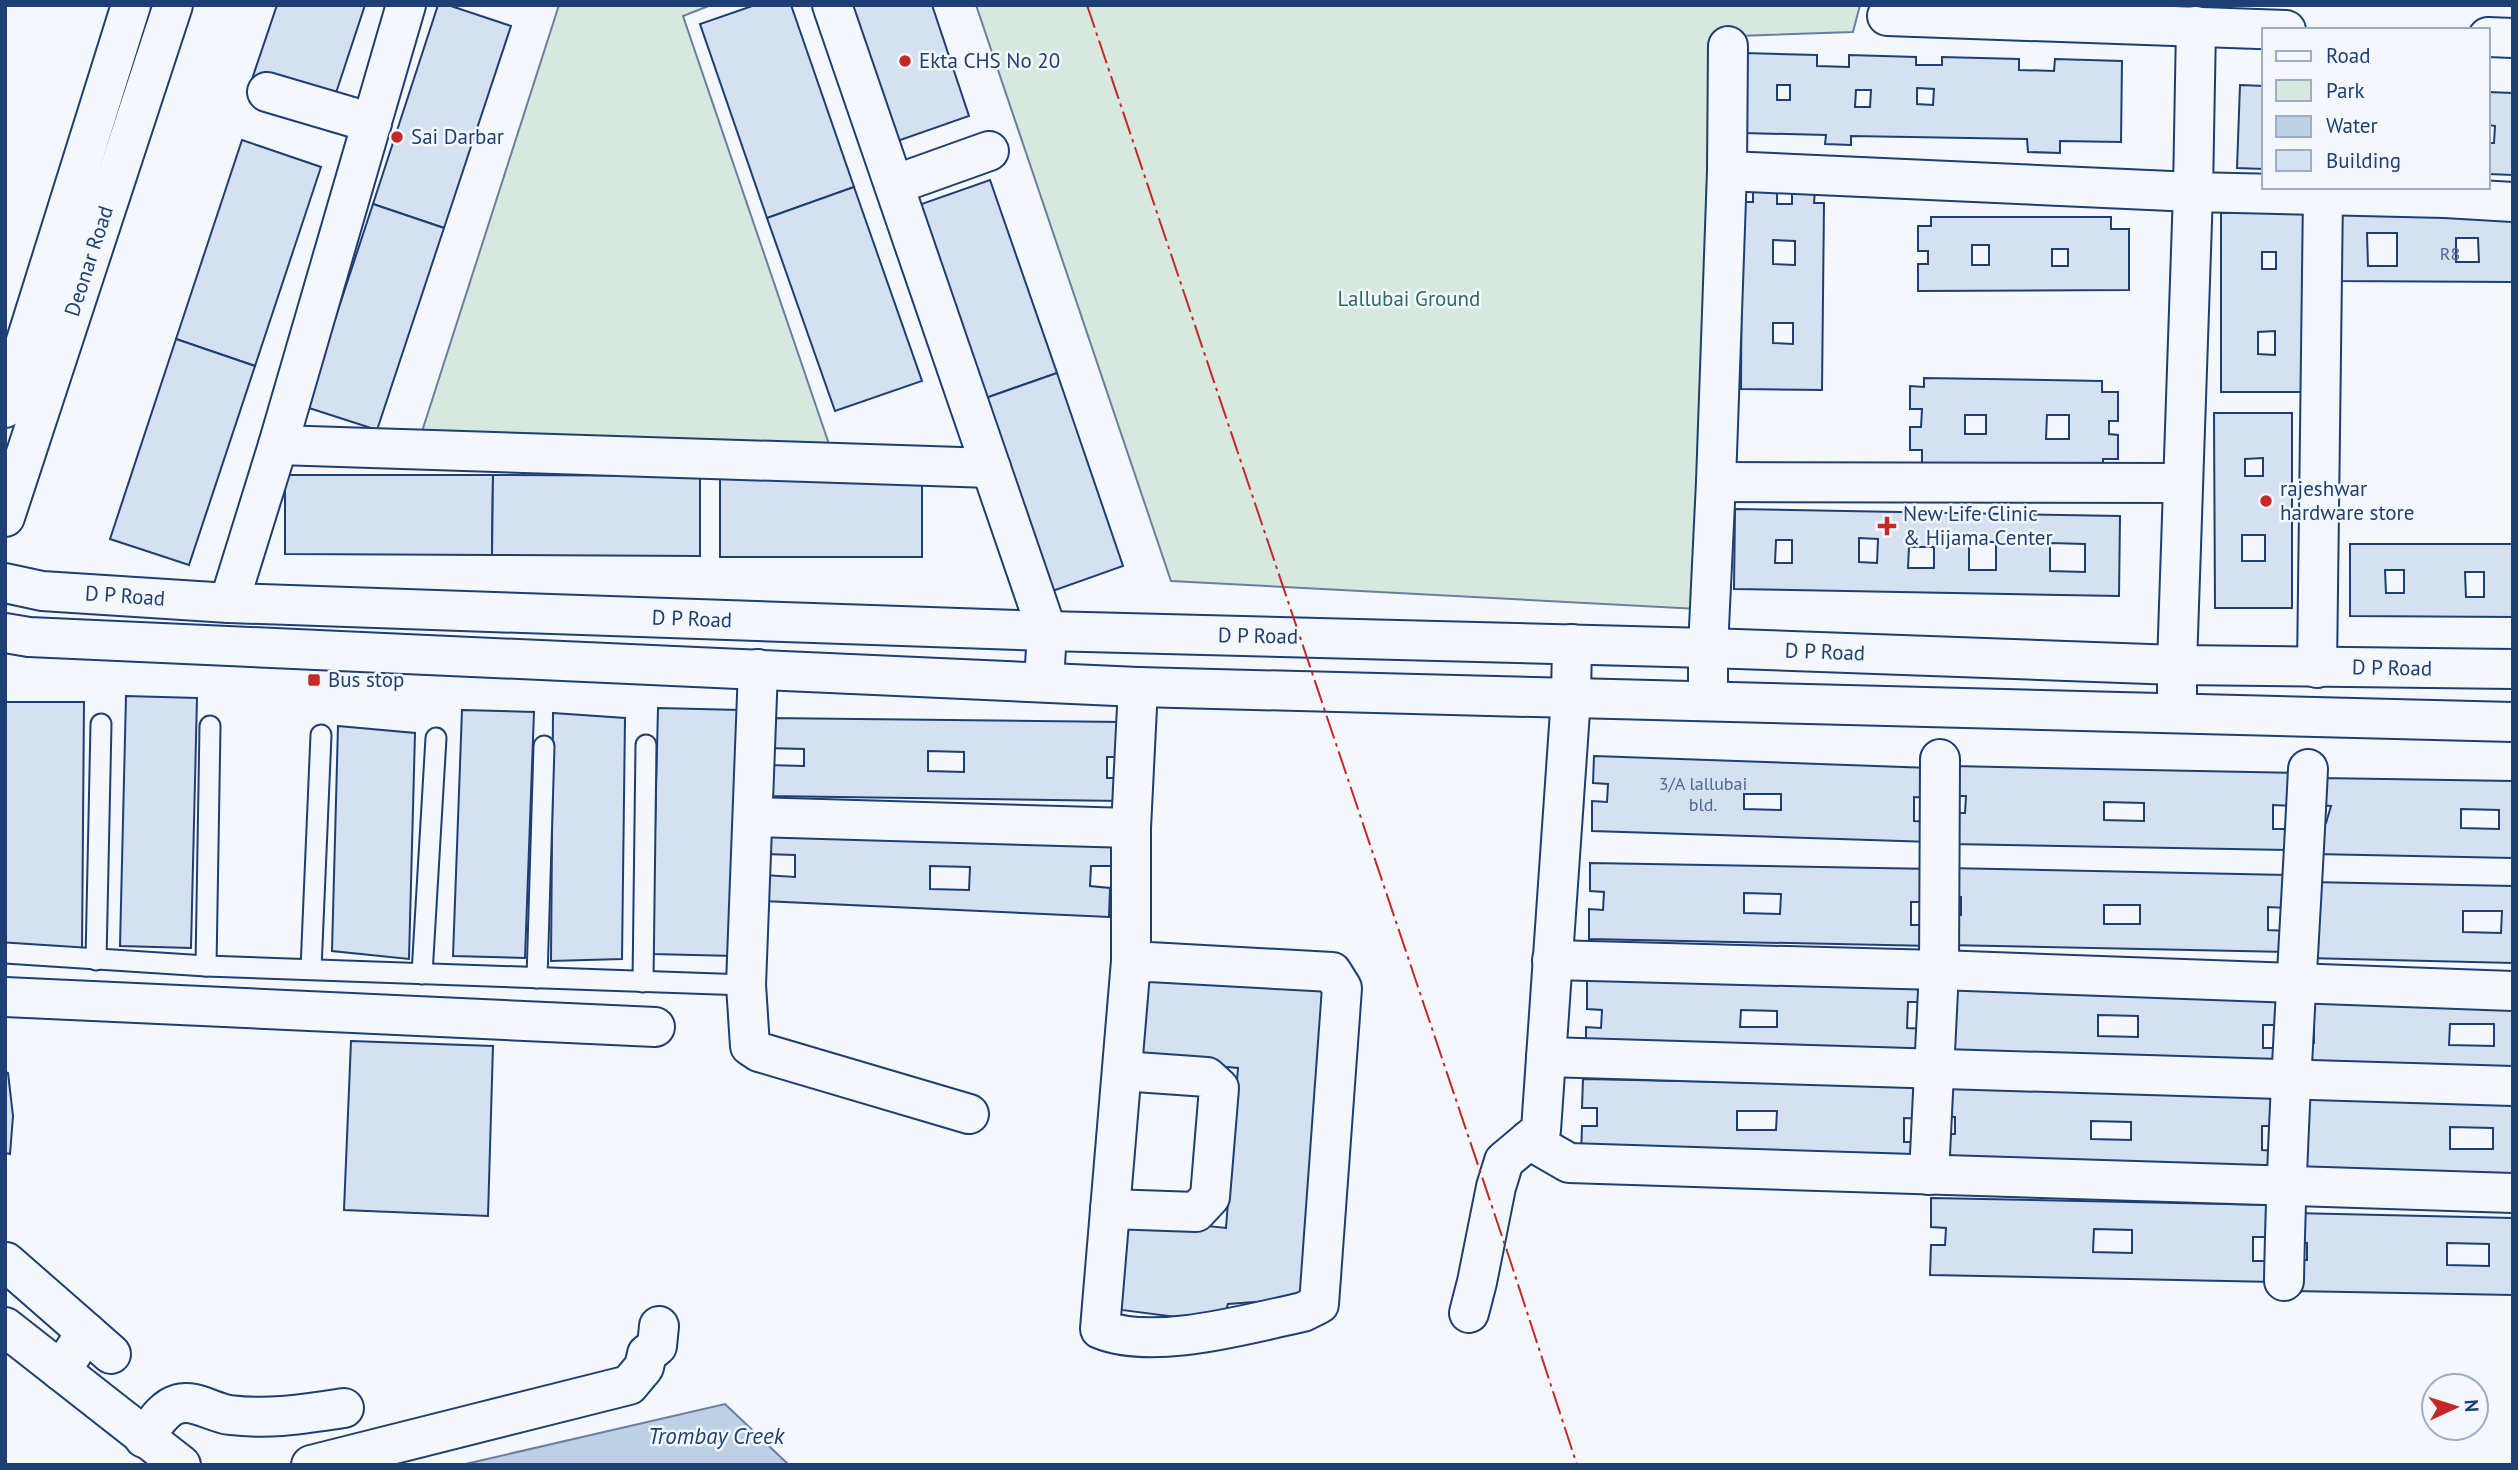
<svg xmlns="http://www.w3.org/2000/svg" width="2518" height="1470" viewBox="0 0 2518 1470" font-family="'PT Sans',sans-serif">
	<rect width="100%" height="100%" fill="#f4f7fb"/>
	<!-- green -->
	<g fill="#d7e8df" stroke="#687fa3" stroke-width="2">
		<polygon points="559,5 711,5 683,16 831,450 417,447"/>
		<polygon points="976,5 1860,5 1853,32 1710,37 1698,609 1171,581"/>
	</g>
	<!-- water -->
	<polygon fill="#bed0e5" stroke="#687fa3" stroke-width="2" points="725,1404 789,1465 461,1465"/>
	<!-- building -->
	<g fill="#d5e0f0" stroke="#1d3f73" stroke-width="2" fill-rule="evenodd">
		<polygon points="277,5 365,5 332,105 252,79"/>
		<polygon points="438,5 448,5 511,26 444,228 373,204"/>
		<polygon points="755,5 791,5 854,187 767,218 700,24"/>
		<polygon points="841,5 932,5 969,116 889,144"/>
		<path d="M1744 53 1817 55V66L1849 67V55L1916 57V65H1942V57L2019 59V70L2054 71 2055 59 2122 61 2121 142 2060 141V153L2028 152 2027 139 1851 136V145L1825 144 1826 135 1743 133ZM1777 85H1790V100H1777ZM1917 88 1934 89 1933 105 1917 104ZM1856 90H1871L1870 107H1855Z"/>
		<polygon points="2240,85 2264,86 2264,169 2237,168"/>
		<polygon points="2488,92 2513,93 2513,175 2488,174 2488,143 2494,143 2495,126 2488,125"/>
		<polygon points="242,140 321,167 255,366 176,339"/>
		<polygon points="990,180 1057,373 980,400 913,207"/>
		<polygon points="854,187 922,381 835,411 767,218"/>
		<path d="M1753 190H1777V204H1792V190L1815 191 1814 203H1824L1822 390 1741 389 1742 202H1753ZM1773 240 1795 241V265L1773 264ZM1773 323H1793V344L1773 343Z"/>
		<polygon points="373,204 444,228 377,430 306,407"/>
		<path d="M2221 213H2309V392H2221ZM2262 252H2276V269H2262ZM2275 331V355L2258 354V332Z"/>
		<path d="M2334 215H2513V282L2334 281ZM2367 233H2397V266H2368ZM2456 238H2478L2479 262H2456Z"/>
		<path d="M1931 217H2111V229H2129V290L1918 291V264H1928V251H1918V226H1931ZM1972 245H1989V265H1972ZM2052 249H2068V266H2052Z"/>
		<polygon points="176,339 255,366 189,565 110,539"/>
		<polygon points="1057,373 1123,566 1047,593 980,400"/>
		<path d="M1924 378 2102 381V392H2118V421H2109V434L2118 435V459H2103V466L1922 464V450H1910V427H1921L1922 409H1910V386L1924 387ZM1965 415H1986V434H1965ZM2047 415H2069V439H2046Z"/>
		<path d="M2214 413H2292V608H2215ZM2263 458V476H2245V459ZM2242 535H2265V561H2242Z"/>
		<polygon points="285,475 493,475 492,555 285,554"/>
		<polygon points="493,475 700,476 700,556 492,555"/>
		<rect x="720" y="479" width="202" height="78"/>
		<path d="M1735 509 2120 516 2119 596 1734 589ZM1859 538 1878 539 1877 563 1859 562ZM1776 540H1792V563H1775ZM1969 542H1996V570H1969ZM2050 543 2085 544V572L2050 571ZM1909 547H1934V568H1908Z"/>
		<path d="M2350 544H2513V617L2350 616ZM2385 570H2404V593H2386ZM2465 572H2484V597H2466Z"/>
		<polygon points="126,696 197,698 191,948 120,946"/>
		<polygon points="5,702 84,702 82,949 5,949"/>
		<polygon points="658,708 740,710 735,956 652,954"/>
		<polygon points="462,710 534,712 525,958 453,956"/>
		<polygon points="553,713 625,718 622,959 551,961"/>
		<path d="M767 718 1122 722 1121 757H1107V778H1121V801L767 796V765L804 766V749L767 748ZM928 751 964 752V772L928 771Z"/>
		<polygon points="338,726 415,733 409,959 332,951"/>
		<path d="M1594 756 1931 768 1930 798 1914 797V821L1932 822 1931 842 1592 831V801L1607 802 1608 784 1593 783ZM1744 794H1781V810L1744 809Z"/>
		<path d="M1952 766 2295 773V806L2273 805V829H2294V850L1951 844V813H1965L1966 796H1951ZM2104 802 2144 803V821L2104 820Z"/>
		<path d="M2320 778 2513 781V858L2314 854 2312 823H2326L2331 806 2314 805ZM2461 809 2499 810V829L2461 828Z"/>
		<path d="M766 827 1112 843 1111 866H1091L1090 886 1110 888 1109 917 763 901 764 875 795 877V855L765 854ZM930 866 970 867 969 890 930 889Z"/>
		<path d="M1590 863 1934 869 1933 902H1911V925H1933L1932 946 1589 939V909L1603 910 1604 892 1590 891ZM1744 893 1781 894 1780 914 1744 913Z"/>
		<path d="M1947 868 2291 875 2290 908 2268 907V930L2290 931V952L1946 945V914L1961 915V897H1947ZM2104 905H2140V924H2104Z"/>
		<path d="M2309 882 2513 886V963L2306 958V928L2319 929V911ZM2463 911H2502L2501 933 2463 932Z"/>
		<polygon points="1139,975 1324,988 1308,1298 1228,1304 1222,1323 1114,1309 1123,1217 1226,1228 1238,1068 1134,1059"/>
		<path d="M1587 980 1929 987V1002H1908L1907 1028 1929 1029V1061L1586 1053V1027L1601 1028 1602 1010 1587 1009ZM1741 1010 1777 1011V1027H1740Z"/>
		<path d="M1942 986 2286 992 2285 1025H2263V1048H2285L2284 1070 1941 1063V1032L1955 1033 1956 1015 1942 1014ZM2098 1015 2138 1016V1037L2098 1036Z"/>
		<path d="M2303 996 2513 1000V1077L2299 1073 2300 1043H2314V1026L2300 1025ZM2450 1024H2494V1046L2449 1045Z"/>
		<polygon points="351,1041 493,1046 488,1216 344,1210"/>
		<polygon points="5,1072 8,1073 13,1116 10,1154 5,1153"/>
		<path d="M1583 1079 1926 1086V1119L1904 1118V1142H1925V1163L1581 1156 1582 1126H1597V1108H1582ZM1737 1111H1777L1776 1130H1737Z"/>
		<path d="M1941 1088 2285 1094 2284 1126H2262V1150L2279 1151 2280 1171 1939 1164 1940 1134H1955V1117L1940 1116ZM2091 1121 2131 1122V1140L2091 1139Z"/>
		<path d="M2294 1098 2513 1102V1179L2293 1175V1144L2308 1145V1127ZM2450 1127 2493 1128V1149H2450Z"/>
		<path d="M1931 1198 2275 1205V1237H2253V1261H2274V1282L1930 1275 1931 1245H1945L1946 1228 1931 1227ZM2094 1229 2132 1230V1253L2093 1252Z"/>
		<path d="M2293 1213 2513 1218V1295L2292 1291V1260H2307V1243H2293ZM2447 1243 2489 1244V1266L2447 1265Z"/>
	</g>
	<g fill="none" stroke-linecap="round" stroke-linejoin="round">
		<defs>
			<g id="service">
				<polyline points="5,953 206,966 746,985"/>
				<polyline points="96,960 101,724"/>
				<polyline points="206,966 210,726"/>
				<polyline points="311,969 321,735"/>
				<polyline points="422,974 436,738"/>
				<polyline points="537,978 544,746"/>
				<polyline points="643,982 646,745"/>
			</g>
			<g id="minor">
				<polyline points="832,5 1047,631 1044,682"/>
				<polyline points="1887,16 2286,30"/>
				<polyline points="2488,37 2513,38"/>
				<polyline points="267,92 372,123"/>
				<polyline points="1727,171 1728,46"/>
				<polyline points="894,185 989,151"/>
				<polyline points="278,445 991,468"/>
				<polyline points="1716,482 2183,483"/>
				<polyline points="229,603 278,445 406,5"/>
				<polyline points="2317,668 2323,195"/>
				<polyline points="758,669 746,985 750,1046 759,1052 969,1114"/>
				<polyline points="1708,701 1708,648 1716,482 1727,171 2193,192 2445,198 2513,202"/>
				<polyline points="2177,713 2177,665 2193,192 2196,26"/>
				<polyline points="753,817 1131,828"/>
				<polyline points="1552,960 1939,970 2513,991"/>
				<path d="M1131 961 1332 972 1342 988 1319 1304 1303 1312C1246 1324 1154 1351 1100 1329L1131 961V828L1138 687"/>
				<polyline points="5,997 655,1027"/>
				<polyline points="1546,1057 2513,1086"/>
				<polyline points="1529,1140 1569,1163 2513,1193"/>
				<polyline points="1929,1175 1939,970 1940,759"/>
				<polyline points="1110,1209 1196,1212 1210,1197 1219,1088 1207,1077 1122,1071"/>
				<polyline points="6,1262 86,1332 61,1371"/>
				<path d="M2284 1281C2287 1110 2300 940 2308 769"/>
				<polyline points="1469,1313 1477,1282 1496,1187 1504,1161 1541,1130 1571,697 1572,644"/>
				<polyline points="5,1327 181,1465"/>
				<polyline points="86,1332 111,1354"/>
				<path d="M144 1438C153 1426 163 1408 178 1404 195 1399 213 1413 230 1415 271 1420 303 1414 344 1408"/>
				<polyline points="311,1465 629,1385 644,1367 647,1354 657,1346 659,1326"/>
			</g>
			<g id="tertiary">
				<polyline points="5,408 131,5"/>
				<polyline points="5,517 173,5"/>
				<polyline points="5,583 42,591 229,603 1047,631 1708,648 2177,665 2513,669"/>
				<polyline points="5,633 29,637 1138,687 2513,722"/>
			</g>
		</defs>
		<!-- service casing -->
		<use href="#service" stroke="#1d3f73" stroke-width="23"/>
		<!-- minor casing -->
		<use href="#minor" stroke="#1d3f73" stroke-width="42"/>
		<!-- tertiary casing -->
		<use href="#tertiary" stroke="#1d3f73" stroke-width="42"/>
		<!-- service -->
		<use href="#service" stroke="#f4f7fb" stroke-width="19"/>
		<!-- minor -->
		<use href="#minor" stroke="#f4f7fb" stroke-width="38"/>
		<!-- tertiary -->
		<use href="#tertiary" stroke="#f4f7fb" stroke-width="38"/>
		<!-- power -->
		<polyline stroke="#c62828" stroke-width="2" stroke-dasharray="24 5 3.5 5" stroke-linecap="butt" points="1087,5 1510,1260 1577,1465"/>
	</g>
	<!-- markers -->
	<g fill="#c62828" stroke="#f4f7fb" stroke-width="2.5">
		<circle cx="905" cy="61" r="7"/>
		<circle cx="397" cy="137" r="7"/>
		<circle cx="2266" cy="501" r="7"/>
		<path d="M1883.5 515.5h7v7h7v7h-7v7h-7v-7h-7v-7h7z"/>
		<rect x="307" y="673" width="14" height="14" rx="3.5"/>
	</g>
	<g text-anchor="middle" stroke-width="5" stroke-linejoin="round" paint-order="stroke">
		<!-- number labels -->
		<g font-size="18" fill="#4b6792">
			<text x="2450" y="260">R8</text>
			<text x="1703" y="790">3/A lallubai<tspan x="1703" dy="21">bld.</tspan></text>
		</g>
		<!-- poi labels -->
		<g font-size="21" fill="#1d3f73" stroke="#f4f7fb" text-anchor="start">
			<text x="919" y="68">Ekta CHS No 20</text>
			<text x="411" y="144">Sai Darbar</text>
			<text x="2280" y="496">rajeshwar<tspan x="2280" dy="24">hardware store</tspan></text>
			<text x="1903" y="521">New Life Clinic<tspan x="1903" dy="24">&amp; Hijama Center</tspan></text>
			<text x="328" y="687">Bus stop</text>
		</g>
		<!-- street labels -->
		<g font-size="21" fill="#1d3f73" stroke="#f4f7fb">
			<text transform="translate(89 261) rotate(-72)" y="7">Deonar Road</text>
			<text transform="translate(125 596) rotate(4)" y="7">D P Road</text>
			<text transform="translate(692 619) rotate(2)" y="7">D P Road</text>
			<text transform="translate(1258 636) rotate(1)" y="7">D P Road</text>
			<text transform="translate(1825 652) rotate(2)" y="7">D P Road</text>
			<text transform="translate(2392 668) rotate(1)" y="7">D P Road</text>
		</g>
		<!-- park labels -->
		<g font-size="21" fill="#2c6c60" stroke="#f4f7fb">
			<text x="1409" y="306">Lallubai Ground</text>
		</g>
		<!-- water labels -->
		<g font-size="23" font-style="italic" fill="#1d3f73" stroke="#f4f7fb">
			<text x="716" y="1444">Trombay Creek</text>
		</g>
	</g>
	<!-- border -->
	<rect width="2518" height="1470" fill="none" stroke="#1d3f73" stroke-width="14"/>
	<!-- legend -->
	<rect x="2262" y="28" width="228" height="161" fill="#f4f7fb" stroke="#9eadc5" stroke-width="2"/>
	<rect x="2276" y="51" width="35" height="10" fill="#f4f7fb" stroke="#9eadc5" stroke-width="2"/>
	<text x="2326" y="63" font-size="21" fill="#1d3f73">Road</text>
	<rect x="2276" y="80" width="35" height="21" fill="#d7e8df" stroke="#9eadc5" stroke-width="2"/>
	<text x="2326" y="98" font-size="21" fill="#1d3f73">Park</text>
	<rect x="2276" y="116" width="35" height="21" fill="#bed0e5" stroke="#9eadc5" stroke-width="2"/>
	<text x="2326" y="133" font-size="21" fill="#1d3f73">Water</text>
	<rect x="2276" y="150" width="35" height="21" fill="#d5e0f0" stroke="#9eadc5" stroke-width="2"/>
	<text x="2326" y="168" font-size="21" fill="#1d3f73">Building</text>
	<!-- north arrow -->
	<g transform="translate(2455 1407) rotate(86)"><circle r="33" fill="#f4f7fb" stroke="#9eadc5" stroke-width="2"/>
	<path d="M0-5L12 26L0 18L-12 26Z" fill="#c62828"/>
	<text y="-10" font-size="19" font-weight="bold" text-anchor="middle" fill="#1d3f73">N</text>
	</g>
</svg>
